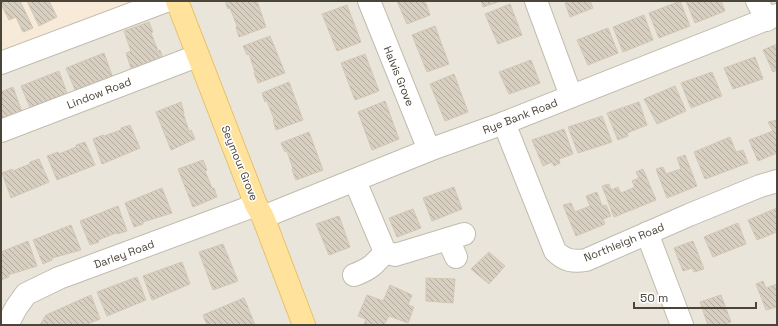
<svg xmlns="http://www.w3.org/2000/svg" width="778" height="326" viewBox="0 0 778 326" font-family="'Space Grotesk',sans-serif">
	<defs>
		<pattern id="building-back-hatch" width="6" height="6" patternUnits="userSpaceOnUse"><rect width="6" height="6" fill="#d8cfc1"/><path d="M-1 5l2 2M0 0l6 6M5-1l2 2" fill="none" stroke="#b1aa9e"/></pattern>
	</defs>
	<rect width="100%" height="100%" fill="#f6f3ec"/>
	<!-- residential -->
	<rect fill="#eae5da" x="1" y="1" width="776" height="324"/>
	<!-- commercial -->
	<polygon fill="#f7ead8" points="1,1 148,1 1,59"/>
	<!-- building -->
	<g fill="url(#building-back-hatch)" stroke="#d3c7b4">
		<polygon points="1,1 20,1 33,28 23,32 16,17 9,20 2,6 1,6"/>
		<polygon points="27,1 49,1 57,17 39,26"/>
		<polygon points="225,1 257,1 266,27 239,37 236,27 237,26 230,8 228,9"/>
		<polygon points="397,1 425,1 430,15 407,24"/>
		<polygon points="481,1 501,1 483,7"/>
		<polygon points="569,1 590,1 593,8 570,17 565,3"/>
		<polygon points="680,1 690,26 659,38 649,13"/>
		<polygon points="686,1 721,1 725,11 695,23"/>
		<polygon points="510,4 522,35 498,44 485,14"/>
		<polygon points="347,5 361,42 337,51 322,14"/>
		<polygon points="644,15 653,40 623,52 613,27"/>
		<polygon points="149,22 153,32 151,33 158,51 160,50 163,59 132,71 126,53 131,51 124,31"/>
		<polygon points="435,26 449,64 427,72 412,35"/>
		<polygon points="608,28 618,53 588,65 577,40"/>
		<polygon points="270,36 285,73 258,83 254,73 255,72 249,54 247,55 243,46"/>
		<polygon points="777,44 777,70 773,72 763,50"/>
		<polygon points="104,53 113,78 103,82 102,80 85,86 85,89 76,92 66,68"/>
		<polygon points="365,54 379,91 355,100 341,63"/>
		<polygon points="755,57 763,79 733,89 724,68"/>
		<polygon points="531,60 540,83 509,94 499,72"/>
		<polygon points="59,71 68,96 57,98 39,105 40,107 31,110 21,86"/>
		<polygon points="712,72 722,96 691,108 681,83"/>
		<polygon points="454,74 468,112 445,121 430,84"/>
		<polygon points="289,82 303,120 276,130 273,120 274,119 267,101 265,102 262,93"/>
		<polygon points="675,86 686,111 657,124 644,99"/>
		<polygon points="13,87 22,112 1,118 1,92"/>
		<polygon points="385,101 399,139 372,150 358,112"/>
		<polygon points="181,102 184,113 183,113 189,131 191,130 195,139 171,150 156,112"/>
		<polygon points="639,102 647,125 627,133 628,136 618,140 607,113"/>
		<polygon points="602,116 612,142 578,153 568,127"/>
		<polygon points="777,120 777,153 758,161 749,140 773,131 768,122"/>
		<polygon points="130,125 140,148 102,164 93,139 103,135 104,136 121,130 121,128"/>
		<polygon points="564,129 573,154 559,159 560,163 554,166 552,162 543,166 532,140"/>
		<polygon points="309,132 323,170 296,180 292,170 293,169 287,151 285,152 281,143"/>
		<polygon points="730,137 736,152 743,150 748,163 705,179 694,152"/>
		<polygon points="85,142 95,165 57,180 47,156 58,152 59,154 76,147 76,145"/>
		<polygon points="685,155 697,186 667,198 656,169 663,167 666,174 681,169 677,158"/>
		<polygon points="39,159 49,182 11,198 2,173 12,169 13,171 30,164 30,162"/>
		<polygon points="203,160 207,170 205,171 212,188 214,188 217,197 193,207 178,169"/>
		<polygon points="643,169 656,200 614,217 602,186 609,184 611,190 618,187 621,193 635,187 632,181 639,178 636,172"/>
		<polygon points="454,187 462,209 432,221 423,198"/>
		<polygon points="162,188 172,213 143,222 143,224 134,227 125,203"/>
		<polygon points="597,192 602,206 606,205 611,216 603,219 605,224 576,236 563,205 571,203 575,212 590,206 586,196"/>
		<polygon points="118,206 127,231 117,234 116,233 98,240 99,242 90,245 80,221"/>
		<polygon points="777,208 777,232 757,240 748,220"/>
		<polygon points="413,209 421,228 397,237 389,218"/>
		<polygon points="339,216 350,247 329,255 316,224"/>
		<polygon points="738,223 746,244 713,257 704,237"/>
		<polygon points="71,225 81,250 52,258 52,260 43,264 33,240"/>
		<polygon points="28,241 37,266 8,275 9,277 1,280 1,252"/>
		<polygon points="693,241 704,269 694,272 692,268 683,271 674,248"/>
		<polygon points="223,244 238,281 213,290 199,252"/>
		<polygon points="489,252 505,266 489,284 471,269"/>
		<polygon points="182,262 190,284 152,300 143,276"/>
		<polygon points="137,277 146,300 107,316 97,292"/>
		<polygon points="426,278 455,279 453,303 426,301"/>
		<polygon points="763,281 766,288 777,284 777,307 766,310 756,284"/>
		<polygon points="390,285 412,295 408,305 414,307 408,323 389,316 384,325 364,325 366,319 358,316 367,295 383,301"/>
		<polygon points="91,295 100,319 85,325 40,325 46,315"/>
		<polygon points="721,295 731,322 723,325 708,325 700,302"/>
		<polygon points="244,298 255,325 207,325 203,315"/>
	</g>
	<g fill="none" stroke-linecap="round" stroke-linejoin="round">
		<defs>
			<g id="minor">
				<polyline points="369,1 429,150"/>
				<polyline points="536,1 571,96"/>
				<polyline points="757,1 767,20"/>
				<polyline points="1,63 166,1"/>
				<path d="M504 123 555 251C565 261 573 262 586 260L689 215 760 186 777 181"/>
				<polyline points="1,131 197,56"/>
				<polyline points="355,181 385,252 395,255 464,234"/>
				<polyline points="263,217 429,150 504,123 777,15"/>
				<polyline points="647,233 682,325"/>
				<polyline points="448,239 456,257"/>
				<path d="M354 275C370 269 374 265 385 252"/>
				<polyline points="7,325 16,308 26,294 59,278 256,205"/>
			</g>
			<polyline id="major" points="177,1 256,205 263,217 304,325"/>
		</defs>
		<!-- minor casing -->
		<use href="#minor" stroke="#c2bbae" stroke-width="24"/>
		<!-- major casing -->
		<use href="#major" stroke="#e6c16a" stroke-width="24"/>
		<!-- minor -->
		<use href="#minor" stroke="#fff" stroke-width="22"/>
		<!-- major -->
		<use href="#major" stroke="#ffe39c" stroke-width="22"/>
	</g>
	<g text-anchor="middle" stroke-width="3" stroke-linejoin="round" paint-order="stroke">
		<!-- street labels -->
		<g font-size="11" fill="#4b4439" stroke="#fff">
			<text transform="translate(399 76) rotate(68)" y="4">Halvis Grove</text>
			<text transform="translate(99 93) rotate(-21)" y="4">Lindow Road</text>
			<text transform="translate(520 116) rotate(-21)" y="4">Rye Bank Road</text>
			<text transform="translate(240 163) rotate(68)" y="4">Seymour Grove</text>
			<text transform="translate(624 242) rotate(-22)" y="4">Northleigh Road</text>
			<text transform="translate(124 254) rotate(-20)" y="4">Darley Road</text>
		</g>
	</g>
	<!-- border -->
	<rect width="778" height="326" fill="none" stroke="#4b4439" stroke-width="4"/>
	<!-- scale -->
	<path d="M634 302v6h122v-6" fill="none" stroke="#4b4439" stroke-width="2"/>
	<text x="640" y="302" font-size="12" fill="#4b4439" stroke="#ffffff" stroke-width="3" paint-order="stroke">50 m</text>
</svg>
